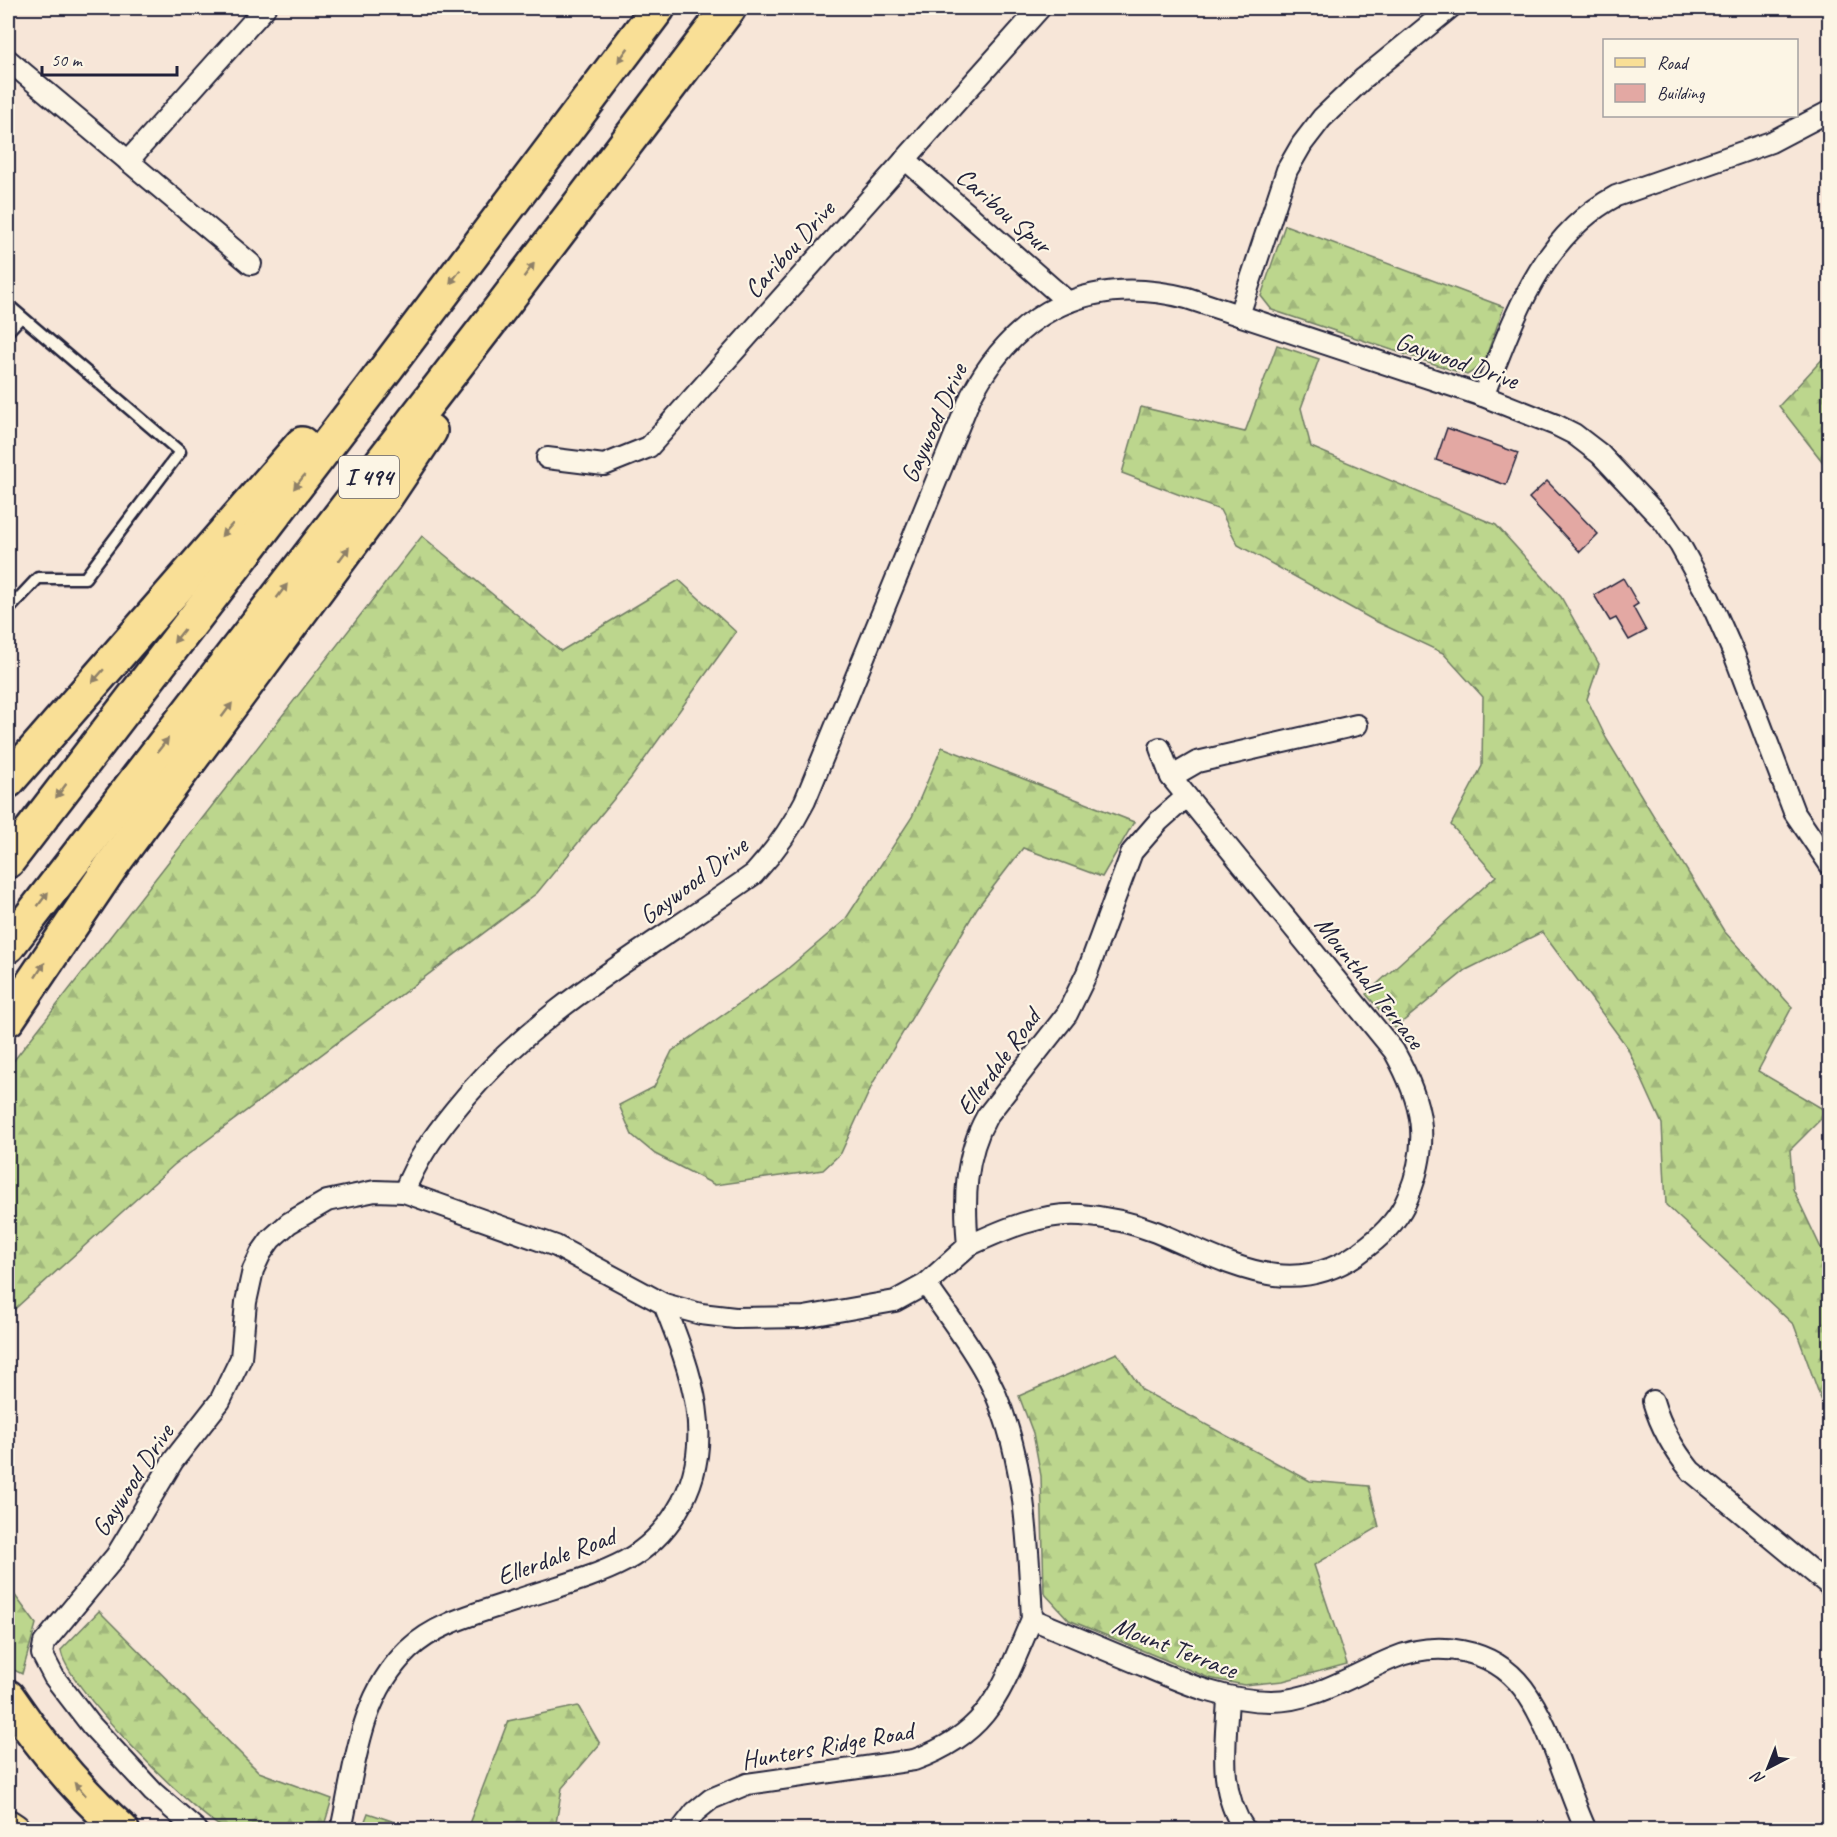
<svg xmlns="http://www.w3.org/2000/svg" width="1837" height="1837" viewBox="0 0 1837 1837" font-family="Caveat,sans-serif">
	<defs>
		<pattern id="forest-firs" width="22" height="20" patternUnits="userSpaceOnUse" patternTransform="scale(1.5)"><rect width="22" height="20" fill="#bcd68d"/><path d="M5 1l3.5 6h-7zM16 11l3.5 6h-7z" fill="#a1b77b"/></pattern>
	</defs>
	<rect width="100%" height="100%" fill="#f7e6d8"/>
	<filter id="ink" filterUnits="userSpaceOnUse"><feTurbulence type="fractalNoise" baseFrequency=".0167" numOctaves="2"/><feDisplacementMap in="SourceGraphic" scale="12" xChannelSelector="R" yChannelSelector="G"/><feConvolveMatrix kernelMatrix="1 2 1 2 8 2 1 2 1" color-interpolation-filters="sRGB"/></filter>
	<g filter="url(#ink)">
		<!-- forest -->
		<g fill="url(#forest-firs)" stroke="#6f7c64" stroke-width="1.5">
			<polygon points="1285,225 1504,307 1483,365 1467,375 1272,310 1261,296"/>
			<polygon points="1277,345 1319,359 1301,408 1311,447 1496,525 1561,597 1599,664 1587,699 1606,738 1724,931 1792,1007 1758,1071 1828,1112 1790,1150 1793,1189 1829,1265 1829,1421 1794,1325 1666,1205 1662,1124 1627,1047 1542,932 1466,970 1395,1028 1366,994 1496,876 1451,825 1482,766 1483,697 1443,653 1375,621 1238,545 1220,510 1122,473 1141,407 1245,432"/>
			<polygon points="1829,352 1829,470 1779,406"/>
			<polygon points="422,536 561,651 679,580 736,632 631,778 537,893 174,1165 8,1315 8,1068"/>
			<polygon points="942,747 1134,822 1102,877 1023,848 977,908 874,1081 841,1153 823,1170 715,1185 655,1154 632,1135 619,1105 654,1087 672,1051 785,971 845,920 912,817"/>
			<polygon points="1117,1353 1142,1390 1310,1481 1369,1486 1379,1527 1314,1565 1347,1664 1283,1681 1244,1685 1209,1678 1069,1620 1044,1593 1041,1476 1033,1433 1019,1396"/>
			<polygon points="8,1586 36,1624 22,1674 8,1667"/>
			<path d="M99 1611 259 1772 332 1799 323 1829C306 1830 234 1834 223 1828 191 1811 63 1683 61 1650Z"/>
			<polygon points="578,1706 600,1744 562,1788 555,1829 467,1829 508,1721"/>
			<polygon points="368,1813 416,1829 362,1829"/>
		</g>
		<!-- building -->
		<g fill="#e3a8a3" stroke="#22223b" stroke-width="1.5">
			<polygon points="1447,428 1518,453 1506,485 1436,460"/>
			<polygon points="1547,481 1598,534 1580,552 1529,498"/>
			<polygon points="1623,578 1638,604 1633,607 1646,631 1629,640 1616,618 1610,621 1594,595"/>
		</g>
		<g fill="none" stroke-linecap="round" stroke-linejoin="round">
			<defs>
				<g id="service">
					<polyline points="8,305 180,452 85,578 38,578 8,610"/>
					<polyline points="8,331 21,317"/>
				</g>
				<g id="minor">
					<polyline points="8,60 251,264"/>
					<polyline points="905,159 1068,302"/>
					<polyline points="128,161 265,8"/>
					<polyline points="1239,315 1287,170 1302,144 1322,118 1364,78 1450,8"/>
					<path d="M1483 396C1514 320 1539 237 1616 196L1771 142 1830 111"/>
					<polyline points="547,458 604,465 649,447 1040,8"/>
					<polyline points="1171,777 1197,762 1357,725"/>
					<path d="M404 1192C416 1161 433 1137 454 1111 536 1008 648 950 754 874 775 851 791 829 805 801L971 396C1017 309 1091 274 1187 298L1483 396 1556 425 1574 434 1600 454 1664 522 1680 545 1709 598 1734 654 1794 812 1830 865"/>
					<path d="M968 1246C1002 1230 1043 1212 1081 1215 1106 1217 1133 1223 1156 1232 1228 1262 1296 1306 1368 1246 1385 1233 1400 1217 1408 1197 1431 1141 1423 1103 1394 1051L1171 777 1160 748"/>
					<path d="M926 1284C947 1315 970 1343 987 1376 1025 1449 1028 1538 1032 1619 1067 1634 1102 1648 1137 1663 1182 1682 1222 1701 1271 1701 1314 1701 1353 1675 1391 1659 1435 1640 1492 1647 1523 1688 1551 1725 1566 1787 1586 1830"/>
					<path d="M1653 1401C1661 1428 1673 1449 1691 1471L1830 1586"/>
					<path d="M1228 1698C1226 1744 1217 1790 1245 1830"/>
					<path d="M197 1830 153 1792 91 1725 54 1677 42 1654 44 1643 116 1556 173 1461 220 1401 241 1358 246 1302 253 1270 261 1253 271 1239 289 1223 327 1201 375 1191 404 1192 556 1246 664 1304 701 1314 735 1318 804 1317 895 1301 926 1284 968 1246C964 1201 964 1157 987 1116L1067 1014 1087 973 1132 852 1159 821 1186 797"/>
					<path d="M341 1830C355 1767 359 1697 408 1650 436 1623 478 1613 514 1601 551 1588 591 1579 625 1561 646 1550 665 1531 677 1511 719 1444 691 1372 664 1304"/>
					<path d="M681 1830 695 1812 711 1799 747 1784 914 1760C992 1732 1001 1689 1032 1619"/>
				</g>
				<polyline id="primary" points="8,1826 14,1830"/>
				<g id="motorway">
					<polyline points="8,781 302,444"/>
					<polyline points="8,861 373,386 658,8"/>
					<polyline points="8,946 503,305 729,8"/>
					<polyline points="8,1019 112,865 385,498 430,431"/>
					<path d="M8 1697C41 1746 77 1790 122 1830"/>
				</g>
			</defs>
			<!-- service casing -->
			<use href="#service" stroke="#22223b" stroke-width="15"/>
			<!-- minor casing -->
			<use href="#minor" stroke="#22223b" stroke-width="24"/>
			<!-- primary casing -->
			<use href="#primary" stroke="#22223b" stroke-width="36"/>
			<!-- motorway casing -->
			<use href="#motorway" stroke="#22223b" stroke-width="38"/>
			<!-- service -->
			<use href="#service" stroke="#fcf5e5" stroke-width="10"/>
			<!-- minor -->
			<use href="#minor" stroke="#fcf5e5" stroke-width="20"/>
			<!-- primary -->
			<use href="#primary" stroke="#f9df96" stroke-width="32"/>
			<!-- motorway -->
			<use href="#motorway" stroke="#f9df96" stroke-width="33"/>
		</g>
		<!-- one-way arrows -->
		<defs><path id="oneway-solid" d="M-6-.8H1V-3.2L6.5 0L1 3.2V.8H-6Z" transform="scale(1.5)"/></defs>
		<g fill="#8e8068">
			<use href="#oneway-solid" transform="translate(623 55) rotate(126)"/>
			<use href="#oneway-solid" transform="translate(529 270) rotate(-53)"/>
			<use href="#oneway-solid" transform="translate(455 277) rotate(127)"/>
			<use href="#oneway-solid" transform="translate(299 482) rotate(128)"/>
			<use href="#oneway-solid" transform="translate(227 530) rotate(132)"/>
			<use href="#oneway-solid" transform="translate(344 554) rotate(-53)"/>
			<use href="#oneway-solid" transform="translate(282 591) rotate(-53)"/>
			<use href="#oneway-solid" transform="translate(179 636) rotate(128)"/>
			<use href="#oneway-solid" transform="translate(98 676) rotate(131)"/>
			<use href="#oneway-solid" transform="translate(227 710) rotate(-53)"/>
			<use href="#oneway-solid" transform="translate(163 745) rotate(-52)"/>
			<use href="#oneway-solid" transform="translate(61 791) rotate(127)"/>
			<use href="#oneway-solid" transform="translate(43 899) rotate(-53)"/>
			<use href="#oneway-solid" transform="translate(40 970) rotate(-57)"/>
			<use href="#oneway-solid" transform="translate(80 1789) rotate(-132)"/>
		</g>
	</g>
	<g text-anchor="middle" stroke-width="4.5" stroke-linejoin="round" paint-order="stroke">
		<!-- shield labels -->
		<rect fill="#fcf5e5" stroke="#63616e" stroke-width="1.5" x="339" y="456" width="60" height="42" rx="4.5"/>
		<g font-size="24" font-weight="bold" fill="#22223b">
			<text x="369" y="485">I 494</text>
		</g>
		<!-- street labels -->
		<g font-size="26" fill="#22223b" stroke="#fcf5e5">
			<text transform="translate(1004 210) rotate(41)" y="9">Caribou Spur</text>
			<text transform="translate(789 249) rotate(-48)" y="9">Caribou Drive</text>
			<text transform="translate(1457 360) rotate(19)" y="9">Gaywood Drive</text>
			<text transform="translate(933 423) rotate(-66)" y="9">Gaywood Drive</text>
			<text transform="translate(693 880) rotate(-37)" y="9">Gaywood Drive</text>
			<text transform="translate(1370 982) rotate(52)" y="9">Mounthall Terrace</text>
			<text transform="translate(998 1062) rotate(-54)" y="9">Ellerdale Road</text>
			<text transform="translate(132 1480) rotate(-57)" y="9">Gaywood Drive</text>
			<text transform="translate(556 1556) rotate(-20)" y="9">Ellerdale Road</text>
			<text transform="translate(1175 1647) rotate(21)" y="9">Mount Terrace</text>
			<text transform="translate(827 1745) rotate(-10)" y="9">Hunters Ridge Road</text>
		</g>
	</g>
	<!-- margin -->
	<rect width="1837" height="1837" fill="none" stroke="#fcf5e5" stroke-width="30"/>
	<rect x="15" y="15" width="1807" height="1807" fill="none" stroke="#22223b" stroke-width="2" filter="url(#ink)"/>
	<!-- legend -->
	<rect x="1603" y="39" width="195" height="78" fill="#fcf5e5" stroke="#a5a1a1" stroke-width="1.5"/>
	<rect x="1615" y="58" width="30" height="9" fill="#f9df96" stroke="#a5a1a1" stroke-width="1.5"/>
	<text x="1657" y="69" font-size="18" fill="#22223b">Road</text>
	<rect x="1615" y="84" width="30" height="18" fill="#e3a8a3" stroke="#a5a1a1" stroke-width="1.5"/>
	<text x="1657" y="99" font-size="18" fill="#22223b">Building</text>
	<!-- north arrow -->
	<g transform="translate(1768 1768) rotate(222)" stroke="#fcf5e5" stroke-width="4.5" paint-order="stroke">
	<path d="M0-4.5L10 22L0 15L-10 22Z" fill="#22223b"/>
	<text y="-9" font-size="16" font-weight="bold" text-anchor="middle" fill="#22223b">N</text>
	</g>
	<!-- scale -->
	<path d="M42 66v9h135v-9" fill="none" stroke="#22223b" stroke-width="3"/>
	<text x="51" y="66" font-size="18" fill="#22223b" stroke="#fcf5e5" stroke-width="4.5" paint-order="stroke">50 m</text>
</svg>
